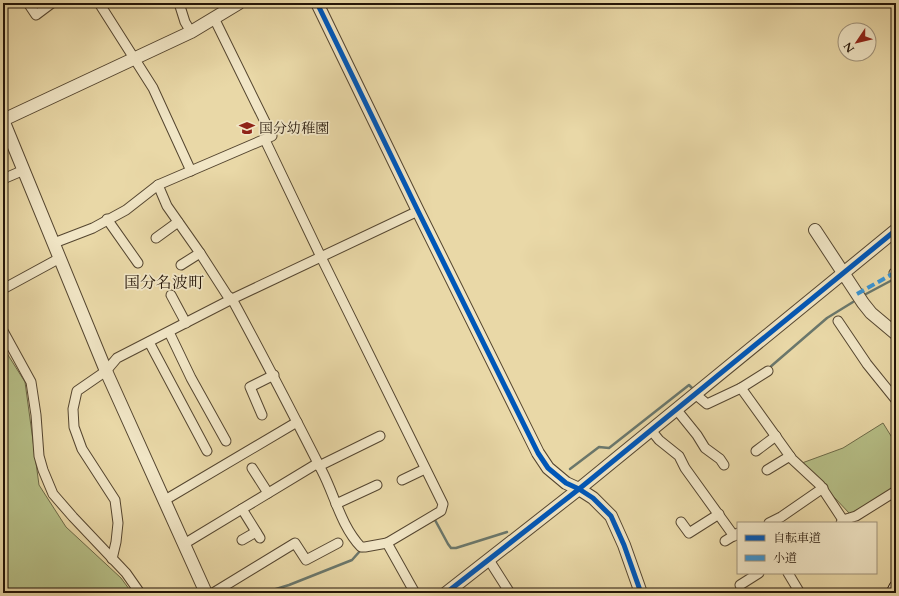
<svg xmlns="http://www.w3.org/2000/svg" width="899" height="596" viewBox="0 0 899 596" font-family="Cardo,'Noto Serif JP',serif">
	<rect width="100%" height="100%" fill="#e9d8a7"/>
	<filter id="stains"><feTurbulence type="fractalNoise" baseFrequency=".005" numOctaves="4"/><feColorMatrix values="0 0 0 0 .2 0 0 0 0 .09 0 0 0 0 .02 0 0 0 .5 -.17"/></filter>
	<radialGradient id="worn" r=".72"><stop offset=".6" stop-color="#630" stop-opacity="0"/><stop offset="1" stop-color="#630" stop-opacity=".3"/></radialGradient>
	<!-- green -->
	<g fill="#b6bf87" stroke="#6d6a48">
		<polygon points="3,347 25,382 39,485 66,527 121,578 132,593 3,593"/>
		<polygon points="883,423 896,444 896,487 850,514 802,463 843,448"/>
	</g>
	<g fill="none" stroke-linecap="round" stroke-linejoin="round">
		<!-- stream -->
		<g stroke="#6a776c" stroke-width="2.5">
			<polyline points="866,294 896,278"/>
			<polyline points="769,368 827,318 853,302"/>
			<polyline points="570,469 599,447 609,448 689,385 693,389"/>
			<polyline points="432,520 435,520 448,544 451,548 456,548 507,532"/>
			<polyline points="263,593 289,585 352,560 360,551 363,551"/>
		</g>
		<defs>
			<g id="minor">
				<polyline points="28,3 36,15 52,3"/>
				<polyline points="99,3 153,88 191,171"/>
				<polyline points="179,3 185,22 191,32"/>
				<polyline points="265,140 321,257 443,504 441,511 387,543 415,593"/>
				<polyline points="3,179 24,170"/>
				<path d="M158 185 167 206 200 253 227 295 232 299C263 356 293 414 322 471 335 496 341 526 361 547H365L387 543"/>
				<polyline points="107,219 138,263"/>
				<polyline points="156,238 178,222"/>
				<polyline points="54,243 93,228 126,210 158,185 272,136 214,18"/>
				<polyline points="181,265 200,253"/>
				<polyline points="894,273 896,272"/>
				<polyline points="3,289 60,258"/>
				<polyline points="171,295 186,323"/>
				<polyline points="838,321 867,364 896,400"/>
				<polyline points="3,331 31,382 36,415 39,456 43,470 53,494 73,517 126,573 140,593"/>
				<polyline points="169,332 191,378 226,441"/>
				<polyline points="149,342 207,451"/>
				<polyline points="741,388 768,371"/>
				<polyline points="695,394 707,404 741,388 792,459 820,485 843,520"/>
				<polyline points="676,409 697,435 705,448 720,459 724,465"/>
				<polyline points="262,415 250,387 274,375"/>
				<polyline points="651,430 659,440 679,456 685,468 734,536"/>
				<polyline points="756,451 776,436"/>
				<polyline points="319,466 380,436"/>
				<polyline points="252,468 268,493"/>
				<polyline points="767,470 790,456"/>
				<polyline points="402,480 425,469"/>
				<polyline points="165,500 297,422"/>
				<polyline points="336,504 377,485"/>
				<polyline points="242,509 260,538"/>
				<polyline points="681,522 689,533 719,514"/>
				<polyline points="769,523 781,517 823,488"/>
				<polyline points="841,523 843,520 856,516 896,491"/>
				<polyline points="242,540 256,532"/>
				<polyline points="725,541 738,533"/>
				<polyline points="184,544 318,463"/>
				<polyline points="112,559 116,542 118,523 115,500 82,449 74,427 73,409 77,391 106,371 117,358 232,299 418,211"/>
				<polyline points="489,560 510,593"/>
				<polyline points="788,573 800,593"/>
				<polyline points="740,585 759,573"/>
				<polyline points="213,593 295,543 306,560 338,543"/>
			</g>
			<g id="tertiary">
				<polyline points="317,3 418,211 538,453 548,468 566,483 579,489 593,498 611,516 624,545 641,593"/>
				<polyline points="3,120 106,371 206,593"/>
				<polyline points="3,120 191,32 239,3"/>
				<polyline points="815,230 863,303 871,313 896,334"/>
				<polyline points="446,593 579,489 896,230"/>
			</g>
			<polyline id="secondary" points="893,593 896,587"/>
		</defs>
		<!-- minor casing -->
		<use href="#minor" stroke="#554630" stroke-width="11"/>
		<!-- tertiary casing -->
		<use href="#tertiary" stroke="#554630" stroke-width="14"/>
		<!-- secondary casing -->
		<use href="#secondary" stroke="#241508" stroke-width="15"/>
		<!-- minor -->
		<use href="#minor" stroke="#f1e6c6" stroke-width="9"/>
		<!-- tertiary -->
		<use href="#tertiary" stroke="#f1e6c6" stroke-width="12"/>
		<!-- secondary -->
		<use href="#secondary" stroke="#f1e6c6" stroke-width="13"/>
		<!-- quiet -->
		<polyline stroke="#3b93d1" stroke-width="4" stroke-dasharray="8 4" stroke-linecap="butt" points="857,294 894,273"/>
		<defs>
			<g id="cycleway">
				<polyline points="317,3 418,211 538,453 548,468 566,483 579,489 593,498 611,516 624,545 641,593"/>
				<polyline points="446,593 579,489 896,230"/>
			</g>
		</defs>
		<!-- cycleway casing -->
		<use href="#cycleway" stroke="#f1e6c6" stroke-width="8"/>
		<!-- cycleway -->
		<use href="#cycleway" stroke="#0057b8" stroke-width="5"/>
	</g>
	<!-- icons -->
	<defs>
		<symbol id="school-bare" viewBox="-9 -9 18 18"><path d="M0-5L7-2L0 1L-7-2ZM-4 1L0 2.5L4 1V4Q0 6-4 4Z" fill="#8f2418" stroke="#f1e6c6" stroke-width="2.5" paint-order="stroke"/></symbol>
	</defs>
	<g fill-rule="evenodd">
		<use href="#school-bare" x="236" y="117" width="22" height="22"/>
	</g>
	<g text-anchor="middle" stroke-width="3.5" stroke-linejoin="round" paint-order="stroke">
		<!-- poi labels -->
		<g font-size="14" fill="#241508" stroke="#f1e6c6" text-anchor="start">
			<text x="259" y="133">国分幼稚園</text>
		</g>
		<!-- quarter labels -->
		<g font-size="16" fill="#241508" stroke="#f1e6c6">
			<text x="164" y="288">国分名波町</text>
		</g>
	</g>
	<!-- margin -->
	<rect width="899" height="596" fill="none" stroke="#e9d8a7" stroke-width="16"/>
	<rect x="4" y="4" width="891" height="588" fill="none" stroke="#241508" stroke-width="2"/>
	<rect x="8" y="8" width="883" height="580" fill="none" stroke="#241508"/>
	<!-- legend -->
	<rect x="737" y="522" width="140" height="52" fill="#f1e6c6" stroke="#9f927a"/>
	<rect x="745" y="535" width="20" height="6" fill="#0057b8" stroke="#9f927a"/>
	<text x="773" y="542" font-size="12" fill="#241508">自転車道</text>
	<rect x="745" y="555" width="20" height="6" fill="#3b93d1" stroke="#9f927a"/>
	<text x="773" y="562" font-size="12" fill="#241508">小道</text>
	<!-- north arrow -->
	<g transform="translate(857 42) rotate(235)"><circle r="19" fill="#f1e6c6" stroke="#9f927a"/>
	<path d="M0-3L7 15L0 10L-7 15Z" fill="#8f2418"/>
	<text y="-6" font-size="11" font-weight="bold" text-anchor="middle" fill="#241508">N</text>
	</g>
	<rect width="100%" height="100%" filter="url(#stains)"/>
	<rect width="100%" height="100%" fill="url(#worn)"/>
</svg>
